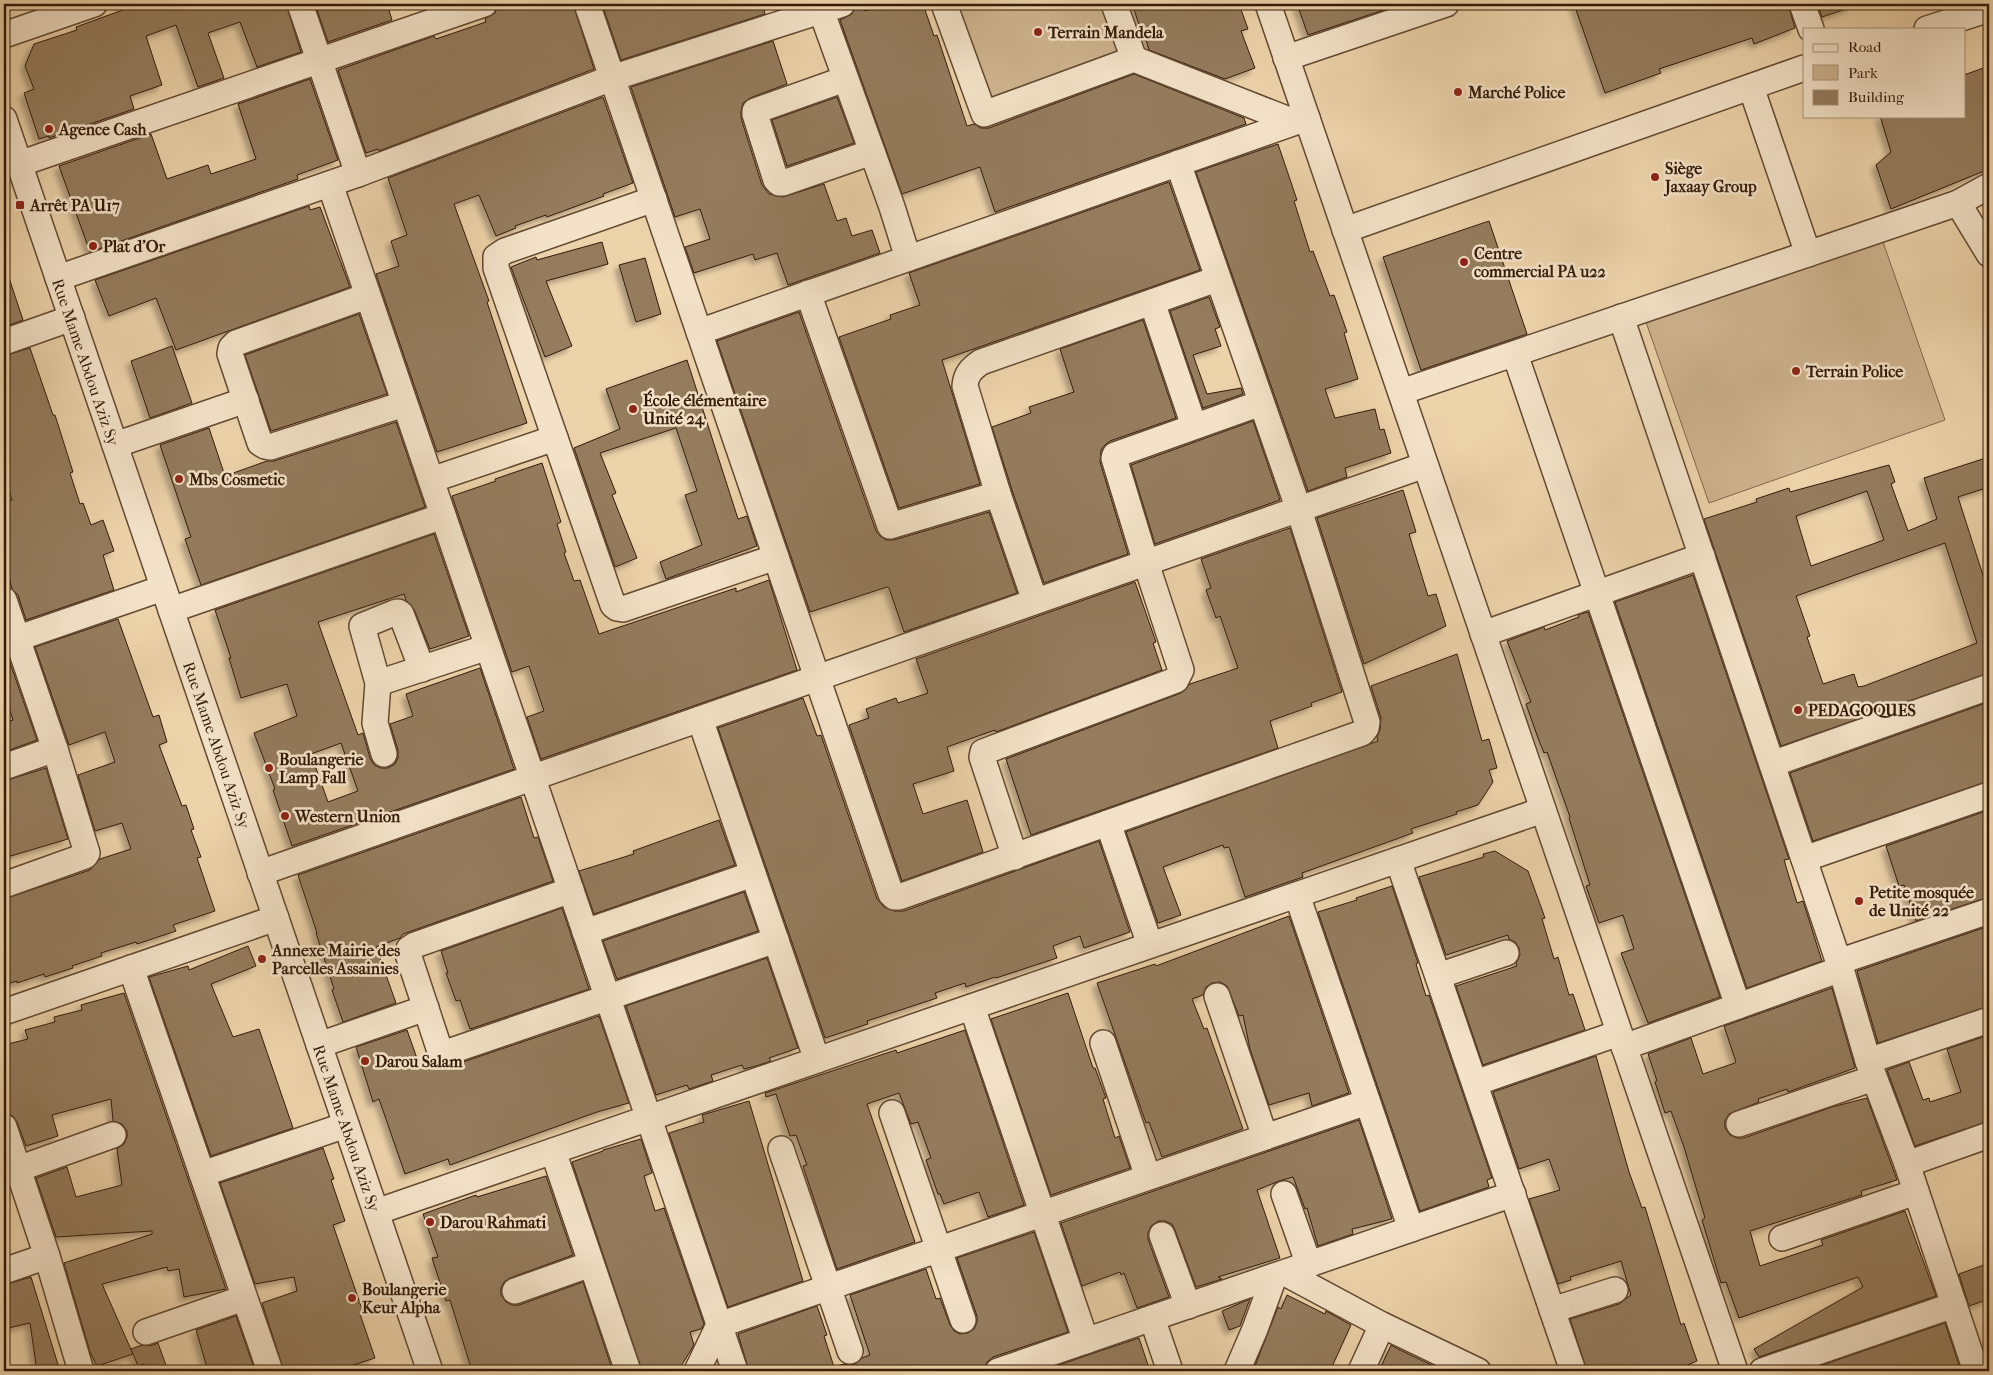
<svg xmlns="http://www.w3.org/2000/svg" width="1993" height="1375" viewBox="0 0 1993 1375" font-family="'IM FELL French Canon',serif">
	<defs>
		<filter id="shadow"><feDropShadow dx="-4.5" dy="4.5" stdDeviation="2.5" flood-color="#0004"/></filter>
	</defs>
	<rect width="100%" height="100%" fill="#edd3aa"/>
	<filter id="stains"><feTurbulence type="fractalNoise" baseFrequency=".004" numOctaves="4"/><feColorMatrix values="0 0 0 0 .2 0 0 0 0 .09 0 0 0 0 .02 0 0 0 .5 -.17"/></filter>
	<radialGradient id="worn" r=".72"><stop offset=".6" stop-color="#630" stop-opacity="0"/><stop offset="1" stop-color="#630" stop-opacity=".3"/></radialGradient>
	<!-- green -->
	<g fill="#ceb48f" stroke="#81684c">
		<polygon points="961,4 1110,4 1128,55 982,107 948,8"/>
		<polygon points="1882,239 1945,420 1709,503 1646,322"/>
	</g>
	<!-- building -->
	<g fill="#947b5d" stroke="#341b09" fill-rule="evenodd" filter="url(#shadow)">
		<polygon points="139,4 286,4 301,52 257,67 240,22 208,33 224,78 198,87 176,25 146,36 162,85 130,96 134,109 49,138 49,136 39,139 24,93 34,89 25,66 34,44 77,30 76,27"/>
		<polygon points="315,4 387,4 392,20 328,42"/>
		<polygon points="498,4 573,4 594,69 379,151 378,149 366,153 338,70 434,36 436,39 486,22 485,19 495,13"/>
		<polygon points="602,4 762,4 765,14 621,60"/>
		<polygon points="856,4 864,4 865,11 886,4 923,4 934,36 937,35 967,126 974,124 981,128 989,128 1134,74 1244,118 1246,124 995,212 980,167 902,194 840,20 852,14"/>
		<polygon points="1132,4 1239,4 1248,29 1241,31 1255,68 1225,79 1149,50 1143,29 1141,30"/>
		<polygon points="1297,4 1396,4 1396,6 1308,35"/>
		<polygon points="1574,4 1788,4 1795,28 1754,44 1752,38 1659,69 1661,73 1605,93"/>
		<polygon points="1817,4 1851,4 1852,7 1822,17"/>
		<polygon points="773,41 787,84 750,98 743,103 741,111 741,118 762,185 769,194 783,197 824,184 837,221 846,218 852,236 872,230 880,253 788,285 777,253 755,260 753,254 694,273 685,247 710,239 700,209 675,217 631,87"/>
		<polygon points="1989,66 1989,169 1891,209 1876,165 1891,152 1880,116 1964,116 1964,75"/>
		<polygon points="310,79 338,160 297,175 298,179 90,252 59,166 151,134 167,179 208,165 211,174 256,159 238,104"/>
		<polygon points="603,97 633,183 603,194 604,196 547,217 546,215 515,226 516,228 496,236 479,195 454,204 489,301 487,302 527,423 437,452 376,274 399,266 391,241 407,235 388,178"/>
		<polygon points="837,97 854,143 787,166 772,120"/>
		<polygon points="1278,144 1297,200 1294,201 1310,252 1313,251 1330,296 1334,295 1347,332 1344,333 1358,379 1325,389 1335,418 1375,409 1380,430 1384,429 1391,453 1345,468 1347,477 1308,491 1196,172"/>
		<polygon points="1169,182 1200,270 942,360 980,484 899,508 839,337 891,319 890,315 920,305 909,273"/>
		<polygon points="309,206 310,210 320,207 350,287 176,350 156,298 109,316 95,280"/>
		<polygon points="1489,221 1527,334 1421,370 1383,257"/>
		<polygon points="602,242 608,264 546,281 572,346 545,357 511,267 536,257 537,260"/>
		<polygon points="645,258 661,314 636,322 619,265"/>
		<polygon points="7,272 23,320 4,327 4,273"/>
		<polygon points="1209,297 1220,327 1215,329 1221,346 1193,355 1207,394 1241,388 1243,394 1203,408 1170,311"/>
		<polygon points="799,312 876,531 880,536 886,540 894,540 989,512 1017,593 904,632 889,588 887,587 810,612 717,341"/>
		<polygon points="359,314 387,394 271,431 245,355"/>
		<polygon points="1143,320 1176,418 1110,441 1105,445 1101,450 1100,462 1128,554 1044,583 1012,490 992,427 1031,413 1029,407 1074,392 1060,349"/>
		<polygon points="172,346 192,403 150,418 131,361"/>
		<polygon points="30,348 53,415 55,415 73,472 70,473 80,504 83,503 91,525 103,520 114,551 103,555 114,590 26,620 18,595 12,589 4,559 4,503 12,500 4,476 4,356"/>
		<polygon points="687,360 738,519 747,516 757,546 666,579 660,562 702,545 685,495 697,491 676,428 600,453 616,493 612,495 637,558 615,567 574,448 620,429 606,389"/>
		<polygon points="1253,421 1280,500 1155,544 1131,465"/>
		<polygon points="396,422 425,507 201,585 185,539 191,537 160,445 209,428 225,476 267,461 274,461"/>
		<path d="M1989 457V487L1958 497 1989 594V673L1781 746 1704 519 1757 502 1756 499 1789 488 1790 492 1889 465 1895 482 1891 484 1908 531 1937 519 1924 478ZM1867 491 1884 540 1811 566 1796 516ZM1945 543 1977 643 1864 686 1858 687 1854 674 1823 684 1807 637 1810 636 1796 596Z"/>
		<polygon points="542,463 561,522 557,524 566,552 564,553 574,581 580,580 599,634 736,588 736,592 769,580 797,670 541,759 527,717 544,711 529,666 512,672 452,496 496,481 495,479"/>
		<polygon points="1403,490 1416,532 1409,534 1428,596 1436,594 1446,626 1364,664 1317,518"/>
		<polygon points="1290,528 1342,692 1311,703 1312,706 1270,721 1278,748 1031,835 1006,759 1181,693 1190,684 1238,668 1220,616 1216,618 1206,590 1211,588 1201,559"/>
		<path d="M434 534 469 636 430 649 414 609 406 600 404 594 318 622 358 735 363 733 370 758 374 765 381 768H388L395 764 398 758V750L390 724 413 716 406 694 480 668 514 769 292 846 273 790 275 789 254 733 297 716 287 684 241 698 229 658H231L215 610ZM341 743 358 791 328 802 311 754Z"/>
		<polygon points="1693,575 1789,859 1784,860 1797,903 1803,901 1822,961 1747,988 1615,602"/>
		<polygon points="1135,582 1156,642 1153,643 1162,670 996,732 995,730 947,747 954,771 913,784 923,814 967,800 983,852 902,881 849,725 869,718 866,709 896,698 898,703 928,693 916,659"/>
		<polygon points="1588,612 1720,997 1648,1023 1621,953 1634,949 1623,915 1599,923 1586,886 1590,885 1569,818 1570,817 1547,752 1544,753 1538,738 1526,704 1531,702 1507,641 1544,627 1545,630 1579,617 1578,615"/>
		<polygon points="118,619 153,717 159,715 167,742 159,745 182,806 186,805 194,829 191,830 201,857 197,858 215,911 173,925 176,931 137,944 136,942 101,953 102,956 72,966 73,968 45,977 44,974 17,983 17,981 4,985 4,899 90,870 100,859 131,849 122,823 95,831 78,775 115,762 105,732 69,745 35,647"/>
		<polygon points="1457,654 1482,741 1489,739 1497,768 1489,770 1493,782 1478,805 1456,812 1457,814 1411,829 1413,833 1302,873 1303,877 1245,897 1229,847 1224,848 1223,845 1163,867 1181,915 1158,923 1126,832 1378,741 1377,737 1380,730 1381,718 1371,686"/>
		<polygon points="4,657 8,657 37,740 4,752 4,723 13,720 4,693"/>
		<polygon points="803,698 817,736 821,735 877,899 884,907 894,911 904,911 1099,841 1130,932 1084,948 1080,936 1053,946 1057,958 996,978 995,977 966,987 965,983 935,993 937,998 867,1021 868,1024 825,1038 718,728"/>
		<polygon points="1989,702 1989,781 1813,841 1790,773"/>
		<polygon points="46,768 68,839 4,858 4,781"/>
		<polygon points="521,797 534,838 538,837 553,881 403,934 400,938 376,947 396,1003 343,1022 332,990 334,989 316,933 317,933 298,875"/>
		<polygon points="1989,810 1989,897 1916,921 1904,885 1899,886 1886,846"/>
		<polygon points="719,820 735,865 594,914 579,871 634,854 633,851"/>
		<polygon points="1495,851 1528,871 1545,918 1542,919 1554,959 1558,957 1569,995 1573,994 1585,1030 1483,1065 1456,986 1517,966 1516,963 1520,955 1519,948 1515,942 1509,939 1508,935 1446,955 1419,877 1484,857 1483,854"/>
		<polygon points="1392,886 1418,963 1416,964 1426,996 1429,995 1492,1178 1487,1180 1489,1187 1420,1211 1318,912 1357,900 1356,898"/>
		<polygon points="744,892 758,931 617,979 603,941"/>
		<polygon points="562,908 589,989 470,1029 460,1000 456,1001 446,973 448,973 441,951"/>
		<polygon points="1289,916 1349,1093 1312,1106 1309,1093 1269,1105 1250,1049 1243,1015 1239,1016 1227,986 1220,982 1212,983 1206,987 1203,995 1192,999 1204,1029 1207,1028 1243,1129 1162,1157 1149,1122 1146,1123 1097,983 1155,964 1156,966"/>
		<polygon points="1989,926 1989,1006 1878,1043 1857,971"/>
		<polygon points="248,946 256,966 211,984 233,1037 259,1029 293,1128 211,1156 149,977 188,966 189,970"/>
		<polygon points="767,958 798,1048 769,1058 771,1061 756,1066 744,1069 742,1065 711,1075 713,1081 689,1089 687,1085 656,1095 626,1006"/>
		<polygon points="1832,988 1855,1068 1788,1092 1787,1089 1758,1099 1759,1102 1729,1114 1725,1121 1725,1128 1730,1135 1737,1138 1744,1138 1832,1107 1867,1098 1897,1180 1861,1191 1862,1195 1750,1231 1760,1266 1823,1245 1821,1240 1905,1211 1936,1296 1759,1357 1754,1349 1863,1287 1858,1277 1739,1318 1726,1282 1721,1283 1702,1220 1705,1218 1684,1147 1671,1111 1665,1113 1655,1082 1657,1081 1648,1054 1691,1038 1703,1074 1735,1063 1736,1062 1724,1026"/>
		<polygon points="124,993 226,1289 184,1297 179,1269 168,1271 167,1267 102,1284 133,1354 97,1366 90,1352 64,1263 152,1234 152,1231 56,1237 36,1178 67,1167 76,1197 122,1185 117,1149 124,1144 127,1137 127,1131 122,1124 113,1121 111,1099 52,1115 58,1136 26,1146 17,1122 13,1116 5,1113 4,1109 4,1045 28,1039 25,1030 55,1022 54,1017 82,1010 81,1005"/>
		<polygon points="1068,993 1093,1068 1095,1068 1106,1098 1103,1099 1115,1138 1119,1136 1130,1168 1051,1195 991,1019"/>
		<polygon points="599,1016 629,1103 597,1112 450,1165 448,1159 405,1174 379,1099 373,1102 356,1047 407,1030 420,1067 435,1062 448,1067"/>
		<polygon points="965,1030 1024,1205 988,1217 979,1192 944,1204 940,1194 938,1194 926,1160 931,1158 918,1122 911,1124 899,1093 867,1104 915,1242 837,1269 803,1166 807,1165 796,1135 790,1136 776,1094 766,1097 765,1093 896,1050 897,1053"/>
		<polygon points="1989,1035 1989,1121 1915,1146 1887,1070 1909,1062 1923,1100 1929,1098 1930,1102 1961,1092 1947,1049"/>
		<polygon points="1596,1056 1629,1172 1642,1208 1645,1207 1681,1325 1684,1323 1697,1361 1685,1366 1687,1371 1587,1371 1570,1319 1619,1304 1631,1295 1621,1261 1570,1277 1571,1280 1558,1284 1529,1199 1560,1190 1549,1159 1519,1169 1493,1092"/>
		<polygon points="749,1101 803,1281 728,1307 669,1133 704,1122 702,1115"/>
		<polygon points="1359,1120 1392,1219 1352,1229 1353,1234 1318,1246 1307,1208 1305,1209 1293,1177 1279,1181 1257,1190 1280,1258 1218,1277 1222,1279 1196,1287 1175,1230 1172,1224 1165,1221 1158,1221 1151,1226 1148,1233 1148,1239 1169,1297 1137,1308 1124,1273 1121,1275 1120,1272 1082,1286 1061,1223"/>
		<polygon points="641,1139 652,1173 644,1176 655,1211 664,1208 704,1324 701,1329 690,1332 694,1345 678,1371 642,1371 572,1162 603,1151 603,1150"/>
		<polygon points="323,1148 334,1179 331,1180 345,1221 333,1225 363,1312 360,1314 375,1358 335,1371 284,1371 262,1303 297,1291 294,1277 255,1284 220,1183"/>
		<polygon points="546,1176 573,1255 510,1278 504,1282 501,1288 501,1295 506,1302 512,1305 519,1305 583,1282 611,1366 593,1371 472,1371 450,1300 446,1301 432,1258 438,1257 423,1214 476,1195 477,1197"/>
		<polygon points="1034,1232 1068,1332 993,1357 987,1362 984,1371 749,1371 738,1334 817,1306 827,1335 824,1336 834,1367 844,1364 855,1364 862,1358 870,1355 850,1295 926,1269 936,1299 940,1298 950,1325 954,1331 960,1334 968,1333 974,1329 977,1322 977,1316 957,1258"/>
		<polygon points="1989,1263 1989,1299 1969,1306 1959,1274"/>
		<polygon points="31,1277 35,1290 60,1371 37,1371 30,1323 4,1329 4,1285"/>
		<polygon points="1287,1295 1325,1314 1326,1311 1351,1325 1330,1371 1253,1371 1278,1307 1281,1309"/>
		<polygon points="1250,1299 1240,1326 1229,1330 1222,1311"/>
		<polygon points="236,1316 255,1371 208,1371 196,1330"/>
		<polygon points="1945,1323 1961,1371 1805,1371"/>
		<polygon points="1139,1338 1150,1371 1042,1371 1091,1354"/>
		<polygon points="158,1343 168,1371 147,1371 144,1364 138,1366 131,1349 142,1345 150,1346"/>
		<polygon points="1391,1345 1398,1349 1444,1371 1379,1371"/>
	</g>
	<g fill="none" stroke-linecap="round" stroke-linejoin="round">
		<defs>
			<g id="minor">
				<polyline points="300,4 358,174"/>
				<polyline points="587,4 891,894 894,897 899,897 1362,733 1366,728 1367,722 1299,510 1178,163"/>
				<polyline points="944,4 984,114 1134,59 1294,122"/>
				<polyline points="1114,4 1134,59"/>
				<polyline points="1268,4 1735,1371"/>
				<polyline points="1802,4 1811,29"/>
				<polyline points="821,10 892,207 908,258"/>
				<polyline points="1927,29 1989,9"/>
				<polyline points="4,35 94,4"/>
				<polyline points="1286,58 1446,4"/>
				<polyline points="845,79 755,111 755,114 776,180 779,183 783,183 872,152"/>
				<polyline points="1751,87 1808,254"/>
				<polyline points="4,119 430,1371"/>
				<polyline points="19,164 484,4"/>
				<polyline points="330,184 735,1371"/>
				<polyline points="654,199 505,251 496,257 496,268 613,605 617,608 623,609 776,557"/>
				<polyline points="1958,203 1989,254"/>
				<polyline points="1345,230 1804,68"/>
				<polyline points="58,278 358,174 612,78 842,4"/>
				<polyline points="808,293 890,526 998,494"/>
				<polyline points="367,296 236,343 231,348 230,354 260,443 265,446 270,447 404,404"/>
				<polyline points="1152,302 1194,426"/>
				<polyline points="1621,317 1841,969 1868,1061 1907,1164 1976,1371"/>
				<polyline points="699,332 1307,118"/>
				<polyline points="4,342 72,318"/>
				<polyline points="1515,354 1738,1006"/>
				<polyline points="1401,392 1958,203 1989,186"/>
				<polyline points="115,445 246,400"/>
				<polyline points="431,480 555,438"/>
				<polyline points="4,600 55,749 87,853 85,856 4,885"/>
				<path d="M1035 601 998 494 965 386C966 374 971 369 981 362L1217 279"/>
				<polyline points="171,610 443,516"/>
				<polyline points="1483,634 1702,556"/>
				<polyline points="4,643 163,588"/>
				<polyline points="378,683 488,647"/>
				<polyline points="700,719 817,1060"/>
				<polyline points="384,754 375,723 378,683 362,626 394,613 398,612 401,614 422,669"/>
				<polyline points="1772,764 1989,687"/>
				<polyline points="4,767 55,749"/>
				<polyline points="1108,823 1150,945"/>
				<polyline points="1015,857 982,757 983,752 1176,680 1181,670 1146,563 1114,458 1115,455 1261,403"/>
				<polyline points="1804,859 1989,795"/>
				<polyline points="1398,860 1573,1371"/>
				<polyline points="260,873 1425,465"/>
				<polyline points="571,890 415,945 409,949 408,954 439,1048 444,1051 451,1051 776,940"/>
				<polyline points="1297,895 1411,1229"/>
				<polyline points="585,932 753,874"/>
				<polyline points="1838,962 1989,911"/>
				<polyline points="131,968 270,1371"/>
				<polyline points="1438,976 1506,953"/>
				<polyline points="1217,996 1265,1137"/>
				<polyline points="972,1007 1086,1341"/>
				<polyline points="4,1012 276,918"/>
				<polyline points="1103,1043 1148,1177"/>
				<polyline points="319,1045 426,1008"/>
				<polyline points="1624,1047 1841,969"/>
				<polyline points="1868,1061 1989,1020"/>
				<polyline points="1475,1083 1619,1033"/>
				<polyline points="892,1113 963,1320"/>
				<polyline points="1739,1124 1874,1078"/>
				<polyline points="4,1127 47,1256 81,1371"/>
				<polyline points="781,1149 850,1351"/>
				<polyline points="553,1151 628,1371"/>
				<polyline points="1907,1164 1989,1135"/>
				<polyline points="18,1169 113,1135"/>
				<polyline points="202,1174 346,1125"/>
				<polyline points="1284,1194 1309,1265"/>
				<polyline points="376,1212 1543,810"/>
				<polyline points="1162,1235 1188,1306"/>
				<polyline points="1782,1238 1916,1192"/>
				<polyline points="4,1271 47,1256"/>
				<polyline points="1285,1273 1382,1325 1478,1371"/>
				<polyline points="515,1291 591,1264"/>
				<polyline points="1552,1310 1615,1290"/>
				<polyline points="1152,1318 1170,1371"/>
				<polyline points="146,1332 244,1298"/>
				<polyline points="697,1371 719,1325 1367,1102"/>
				<polyline points="998,1371 1513,1194"/>
				<polyline points="1237,1371 1255,1329 1274,1277"/>
				<polyline points="1361,1371 1382,1325"/>
				<polyline points="1762,1371 1954,1305"/>
			</g>
		</defs>
		<!-- minor casing -->
		<use href="#minor" stroke="#624931" stroke-width="28"/>
		<!-- minor -->
		<use href="#minor" stroke="#f3e2c8" stroke-width="25"/>
	</g>
	<!-- markers -->
	<g fill="#8f2418" stroke="#f3e2c8" stroke-width="2">
		<circle cx="1038" cy="32" r="5"/>
		<circle cx="1458" cy="92" r="5"/>
		<circle cx="49" cy="129" r="5"/>
		<circle cx="1655" cy="177" r="5"/>
		<rect x="15" y="200" width="10" height="10" rx="2.5"/>
		<circle cx="93" cy="246" r="5"/>
		<circle cx="1464" cy="262" r="5"/>
		<circle cx="1796" cy="371" r="5"/>
		<circle cx="633" cy="409" r="5"/>
		<circle cx="179" cy="479" r="5"/>
		<circle cx="1798" cy="710" r="5"/>
		<circle cx="269" cy="768" r="5"/>
		<circle cx="285" cy="816" r="5"/>
		<circle cx="1859" cy="901" r="5"/>
		<circle cx="262" cy="959" r="5"/>
		<circle cx="365" cy="1061" r="5"/>
		<circle cx="430" cy="1222" r="5"/>
		<circle cx="352" cy="1298" r="5"/>
	</g>
	<g text-anchor="middle" stroke-width="5" stroke-linejoin="round" paint-order="stroke">
		<!-- poi labels -->
		<g font-size="16" font-weight="bold" fill="#341b09" stroke="#f3e2c8" text-anchor="start">
			<text x="1048" y="38">Terrain Mandela</text>
			<text x="1468" y="98">Marché Police</text>
			<text x="59" y="135">Agence Cash</text>
			<text x="1665" y="174">Siège<tspan x="1665" dy="18">Jaxaay Group</tspan></text>
			<text x="30" y="211">Arrêt PA U17</text>
			<text x="103" y="252">Plat d'Or</text>
			<text x="1474" y="259">Centre<tspan x="1474" dy="18">commercial PA u22</tspan></text>
			<text x="1806" y="377">Terrain Police</text>
			<text x="643" y="406">École élémentaire<tspan x="643" dy="18">Unité 24</tspan></text>
			<text x="189" y="485">Mbs Cosmetic</text>
			<text x="1808" y="716">PEDAGOQUES</text>
			<text x="279" y="765">Boulangerie<tspan x="279" dy="18">Lamp Fall</tspan></text>
			<text x="295" y="822">Western Union</text>
			<text x="1869" y="898">Petite mosquée<tspan x="1869" dy="18">de Unité 22</tspan></text>
			<text x="272" y="956">Annexe Mairie des<tspan x="272" dy="18">Parcelles Assainies</tspan></text>
			<text x="375" y="1067">Darou Salam</text>
			<text x="440" y="1228">Darou Rahmati</text>
			<text x="362" y="1295">Boulangerie<tspan x="362" dy="18">Keur Alpha</tspan></text>
		</g>
		<!-- street labels -->
		<g font-size="16" fill="#341b09" stroke="#f3e2c8">
			<text transform="translate(86 362) rotate(71)" y="6">Rue Mame Abdou Aziz Sy</text>
			<text transform="translate(217 745) rotate(71)" y="6">Rue Mame Abdou Aziz Sy</text>
			<text transform="translate(347 1128) rotate(71)" y="6">Rue Mame Abdou Aziz Sy</text>
		</g>
	</g>
	<!-- margin -->
	<rect width="1993" height="1375" fill="none" stroke="#edd3aa" stroke-width="20"/>
	<rect x="5" y="5" width="1983" height="1365" fill="none" stroke="#341b09" stroke-width="2.5"/>
	<rect x="10" y="10" width="1973" height="1355" fill="none" stroke="#341b09"/>
	<!-- legend -->
	<rect x="1803" y="28" width="162" height="90" fill="#f3e2c8" stroke="#a7927c"/>
	<rect x="1813" y="44" width="25" height="8" fill="#f3e2c8" stroke="#a7927c"/>
	<text x="1848" y="52" font-size="15" fill="#341b09">Road</text>
	<rect x="1813" y="65" width="25" height="15" fill="#ceb48f" stroke="#a7927c"/>
	<text x="1848" y="78" font-size="15" fill="#341b09">Park</text>
	<rect x="1813" y="90" width="25" height="15" fill="#947b5d" stroke="#a7927c"/>
	<text x="1848" y="102" font-size="15" fill="#341b09">Building</text>
	<rect width="100%" height="100%" filter="url(#stains)"/>
	<rect width="100%" height="100%" fill="url(#worn)"/>
</svg>
